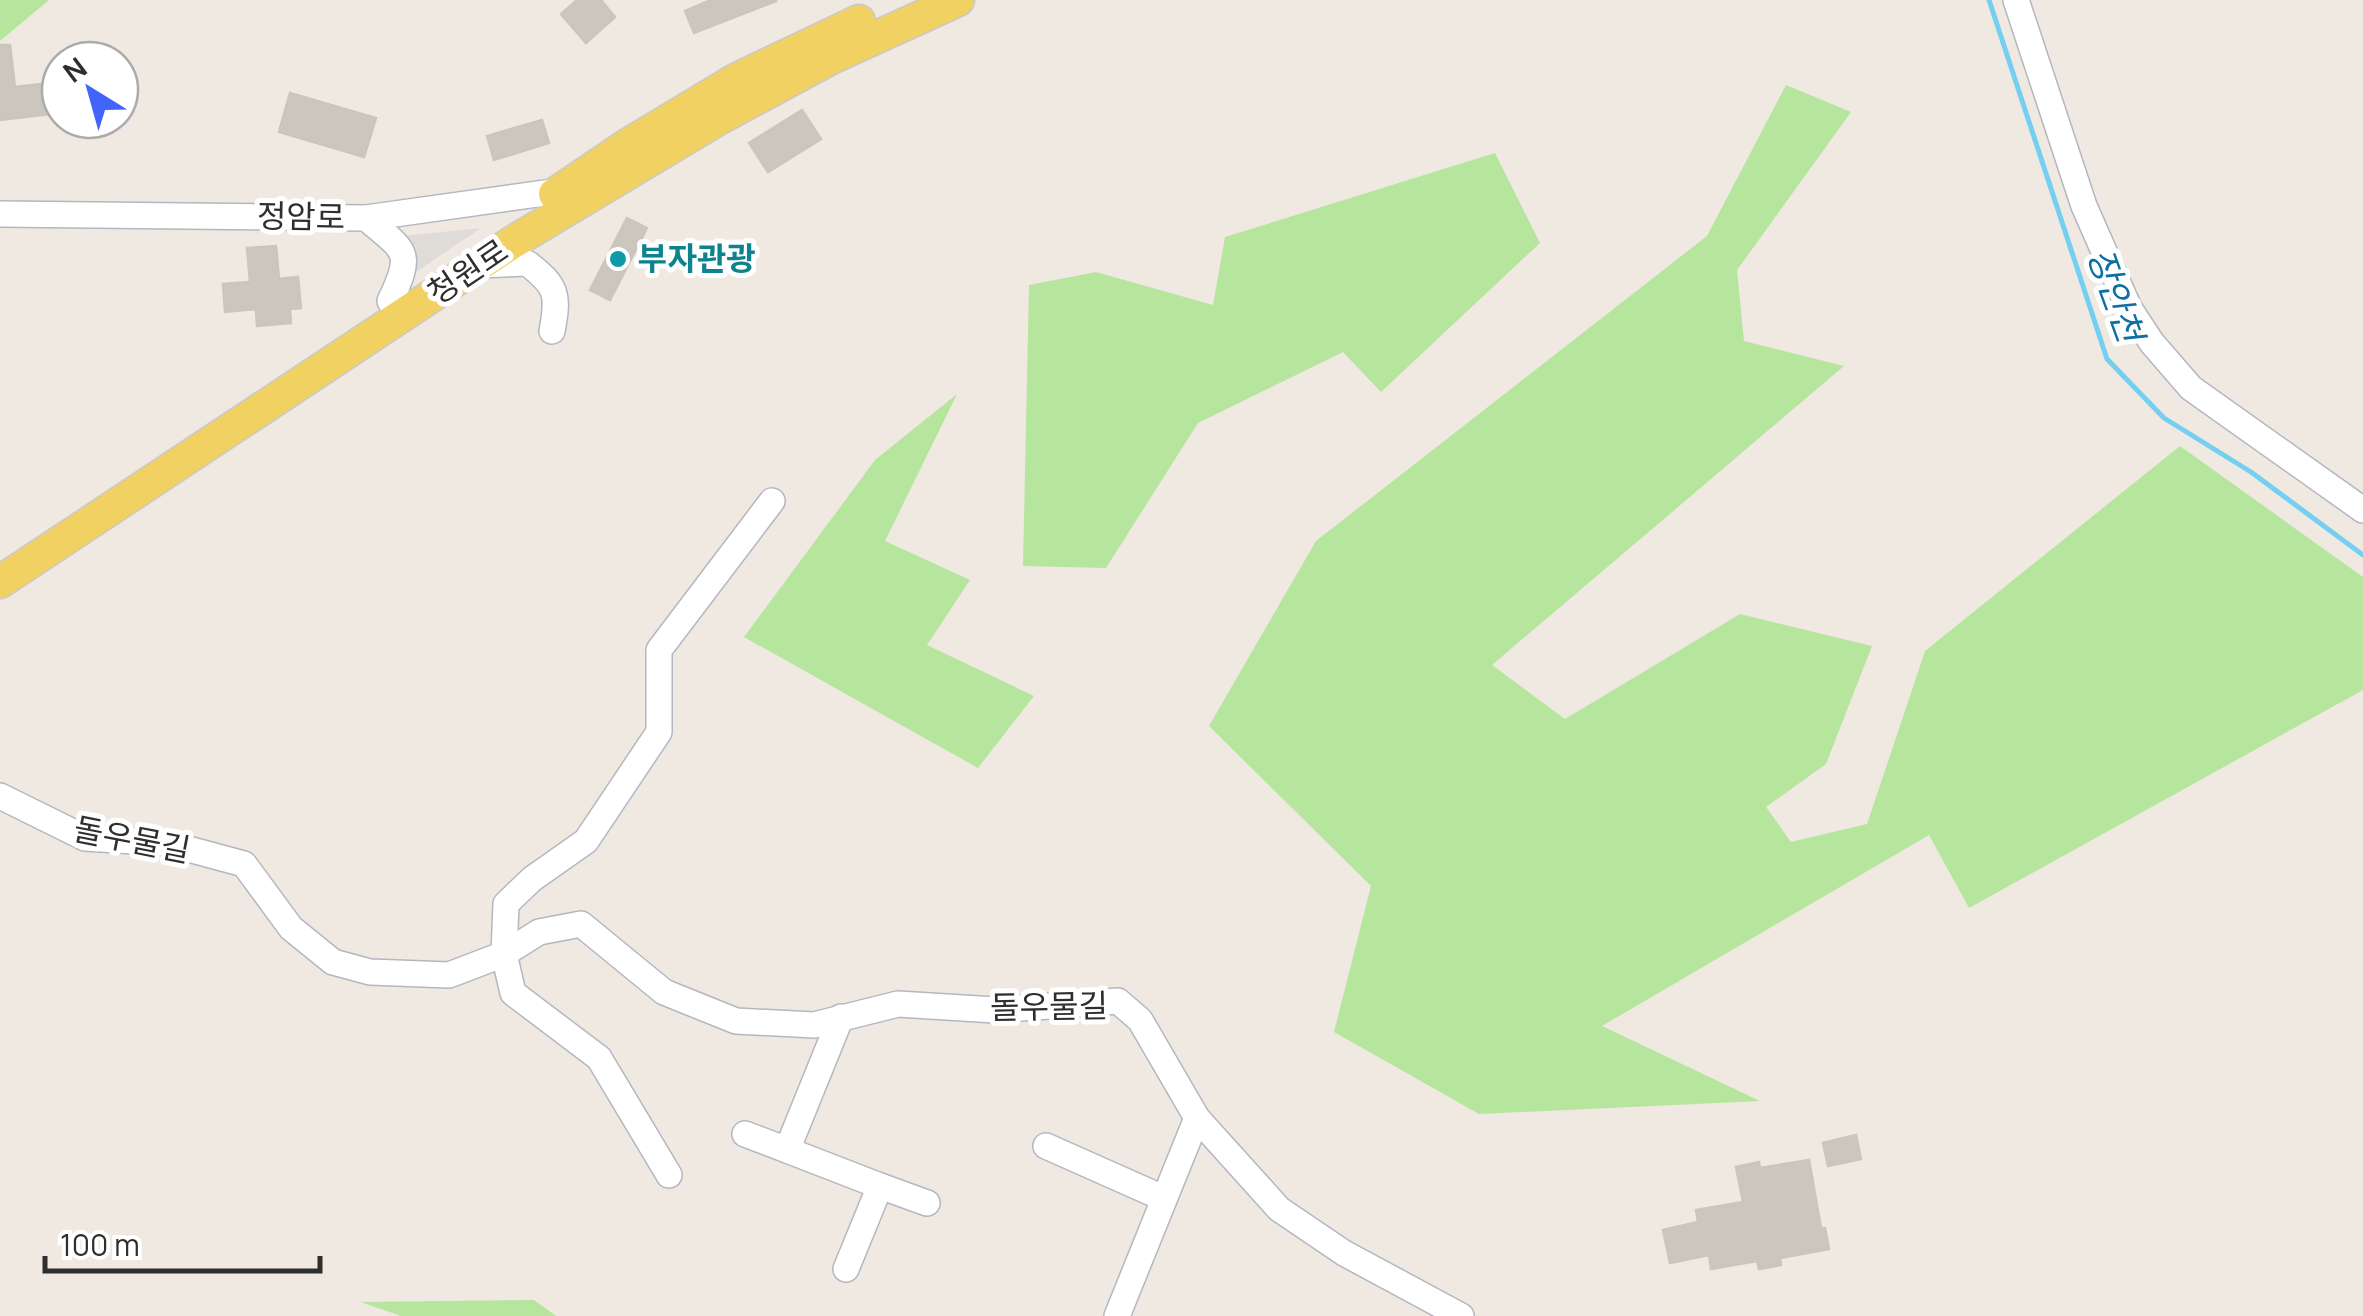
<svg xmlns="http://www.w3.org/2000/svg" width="2363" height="1316" viewBox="0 0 2363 1316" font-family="Manrope,'Noto Sans KR',sans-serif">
	<rect width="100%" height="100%" fill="#efe9e1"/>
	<!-- green -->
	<g fill="#b6e59e">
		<polygon points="0,0 49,0 0,41"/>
		<polygon points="1786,85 1851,112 1737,270 1744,341 1844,366 1492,665 1565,719 1740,614 1872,646 1826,764 1766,807 1791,842 1867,824 1925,651 2180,446 2363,577 2363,690 1969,908 1929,835 1602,1026 1760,1101 1479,1114 1334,1032 1371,886 1209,726 1316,541 1707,236"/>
		<polygon points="1495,153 1540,243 1381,392 1343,352 1198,423 1106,568 1023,566 1029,285 1096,272 1213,305 1225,237"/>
		<polygon points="957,394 885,541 970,580 927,645 1034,696 978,768 744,637 875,460"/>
		<polygon points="534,1300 556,1316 401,1316 361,1302"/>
	</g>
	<!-- plaza -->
	<polygon fill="#dfdcd8" points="481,228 413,274 414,252 402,236"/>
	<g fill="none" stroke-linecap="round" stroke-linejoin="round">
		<!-- stream -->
		<polyline stroke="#75cff0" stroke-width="5" points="1989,0 2107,359 2164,418 2251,472 2363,555"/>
	</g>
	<!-- building -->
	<g fill="#cbc7bf" stroke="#cbc5ba" stroke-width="2.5">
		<polygon points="577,0 601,0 615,17 586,43 561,14"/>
		<polygon points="711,0 775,0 776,1 694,33 685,11"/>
		<polygon points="0,45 10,45 15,87 60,82 60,113 0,120"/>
		<polygon points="290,93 376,118 364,157 279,132"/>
		<polygon points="802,110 821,139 768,172 749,143"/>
		<polygon points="542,120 549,143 494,160 487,136"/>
		<polygon points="627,218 647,228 610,300 590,290"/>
		<polygon points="276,246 279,279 298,277 301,308 290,309 291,323 257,326 256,309 225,312 223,284 250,282 247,248"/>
		<polygon points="1856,1135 1861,1159 1828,1166 1823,1143"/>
		<polygon points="1809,1160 1821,1228 1825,1228 1829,1249 1780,1258 1781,1265 1759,1269 1757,1261 1711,1269 1709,1255 1670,1263 1663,1230 1698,1222 1696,1210 1743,1202 1736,1167 1759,1162 1760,1168"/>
	</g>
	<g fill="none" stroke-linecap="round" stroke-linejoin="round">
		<defs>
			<g id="minor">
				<polyline points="2016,0 2084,206 2129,308 2152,343 2191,388 2363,510"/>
				<polyline points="0,214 366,218 573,189"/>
				<path d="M366 218C406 252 414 251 390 301"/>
				<path d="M478 265 527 263C557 286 559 294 552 331"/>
				<polyline points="0,796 85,838 166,843 244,864 291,928 333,962 370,972 449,975 504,954 539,932 581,924 664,992 736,1021 814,1025 898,1004 995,1010 1118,1001 1140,1020 1197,1118 1279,1209 1344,1253 1461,1316"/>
				<polyline points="745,1134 787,1150 841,1017"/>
				<polyline points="1046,1146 1163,1198"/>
				<polyline points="787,1150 880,1186"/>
				<polyline points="669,1175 599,1058 513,993 504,954 506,904 532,879 586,841 659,732 659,650 772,501"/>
				<polyline points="846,1269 880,1186 927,1203"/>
				<polyline points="1117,1316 1197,1118"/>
			</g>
			<g id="major">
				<polyline points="555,194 629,144 737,79 859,21"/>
				<polyline points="0,582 513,242 718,119 831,58 958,0"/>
			</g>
		</defs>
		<!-- minor casing -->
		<use href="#minor" stroke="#b4b7c1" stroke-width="28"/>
		<!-- major casing -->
		<use href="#major" stroke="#c9c9c9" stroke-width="35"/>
		<!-- minor -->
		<use href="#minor" stroke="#fff" stroke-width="25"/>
		<!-- major -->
		<use href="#major" stroke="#f2d163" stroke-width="32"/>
	</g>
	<!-- markers -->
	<circle fill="#0f9aa8" stroke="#fff" stroke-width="4" cx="618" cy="259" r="10"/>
	<g text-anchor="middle" stroke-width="10" stroke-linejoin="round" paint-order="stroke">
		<!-- street labels -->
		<g font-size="32" fill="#2e2e2e" stroke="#fff">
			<text transform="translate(301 217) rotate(1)" y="11">정암로</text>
			<text transform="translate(468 272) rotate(-34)" y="11">청원로</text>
			<text transform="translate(132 840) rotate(11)" y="11">돌우물길</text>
			<text transform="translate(1049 1007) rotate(-1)" y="11">돌우물길</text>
		</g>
		<!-- culture labels -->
		<g font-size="32" font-weight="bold" fill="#0d838f" stroke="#fff" text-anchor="start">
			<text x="638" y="270">부자관광</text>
		</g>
		<!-- water labels -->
		<g font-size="35" font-style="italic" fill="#0d6fa3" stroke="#fff">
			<text transform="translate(2115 295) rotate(70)" y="12">장안천</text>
		</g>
	</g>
	<!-- north arrow -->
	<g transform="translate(90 90) rotate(323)"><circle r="48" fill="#ffffff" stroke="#ababab" stroke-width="2.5"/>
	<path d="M0-8L18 38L0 25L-18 38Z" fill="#4264fb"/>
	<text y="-15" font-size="28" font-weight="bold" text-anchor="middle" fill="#2e2e2e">N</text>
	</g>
	<!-- scale -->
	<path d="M45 1256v15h275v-15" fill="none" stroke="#2e2e2e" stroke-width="5"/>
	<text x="60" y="1256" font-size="30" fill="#2e2e2e" stroke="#ffffff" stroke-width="8" paint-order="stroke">100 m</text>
</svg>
